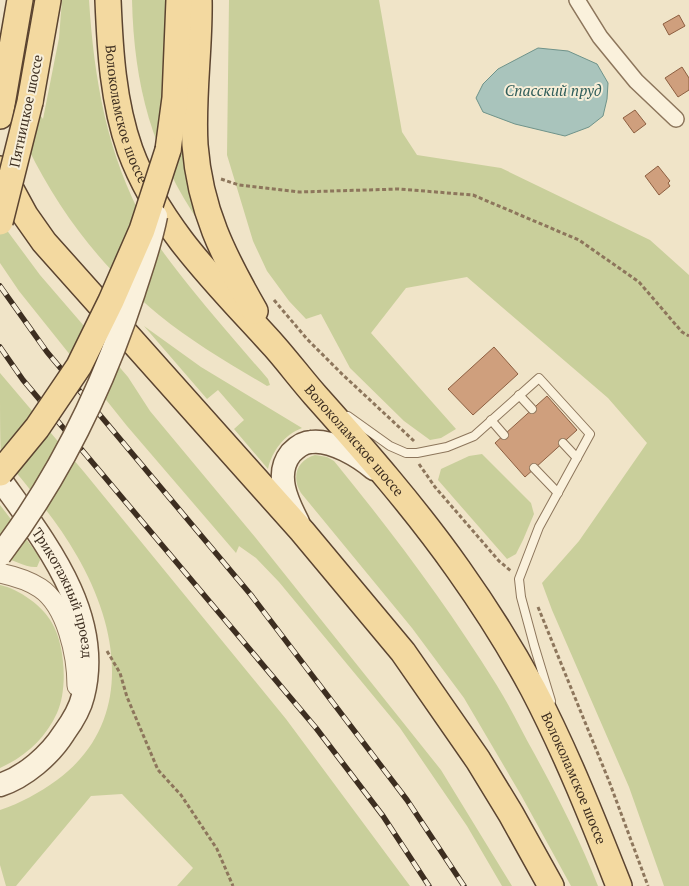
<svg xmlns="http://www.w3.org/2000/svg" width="689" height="886" viewBox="0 0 689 886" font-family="'PT Serif',serif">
	<rect width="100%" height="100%" fill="#f0e4c8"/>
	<!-- green -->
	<g fill="#c9cf9b">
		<path d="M62 0H89C94 79 107 155 146 225 158 247 174 267 190 287 215 318 242 349 268 379L270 385 267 386C230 364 192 342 159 315 104 270 59 212 28 148 18 130 7 110 1 90 0 82 0 71 0 63L43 119 59 38Z"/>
		<path d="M132 0H186L201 225C152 154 134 86 132 0Z"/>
		<polygon points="229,0 379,0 402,132 417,155 501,168 650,240 689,275 689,886 664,886 629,787 552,610 542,583 579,541 647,443 608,398 467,277 406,288 371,333 456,429 441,438 430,440 404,421 350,368 321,314 306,319 289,301 267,271 253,241 227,155"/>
		<polygon points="0,221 40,275 128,377 150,411 255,537 441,770 512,886 502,886 467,826 400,728 279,582 256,558 239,546 236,553 127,426 19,291 0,263"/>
		<path d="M144 326 201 367 302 428C284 435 272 451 268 469L234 429 244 420 218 390 207 399Z"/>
		<path d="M0 373 84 472 286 719 410 886H177L193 868 122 794 91 796 16 886H6L0 865V810C21 803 39 793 57 780 134 723 120 630 77 556 62 529 43 506 24 482 17 473 6 463 1 452 0 445 0 386 0 373Z"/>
		<polygon points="482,454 531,503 534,514 523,540 516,554 507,559 438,480 441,469 469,456"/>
		<path d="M315 455 327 457 334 461C392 532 447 605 496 684 510 706 521 730 534 753 558 797 580 840 598 886H571L521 795 464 698 412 628 301 493C291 477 297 460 315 455Z"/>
		<path d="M0 505 39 556 40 560 37 567C25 568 12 558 0 558Z"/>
		<path d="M0 585C19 589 43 606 52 623 65 645 68 689 57 713 45 739 26 756 0 768Z"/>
	</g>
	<!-- water -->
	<polygon fill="#a9c4bc" stroke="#6f938a" points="538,48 568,51 597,64 608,83 607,99 603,116 589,127 565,136 515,124 483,112 476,98 483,84 498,69"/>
	<!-- building -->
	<g fill="#cf9f7d" stroke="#8d5f41">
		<polygon points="679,15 685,26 669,35 663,24"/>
		<polygon points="682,67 689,78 689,90 678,97 665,78"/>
		<polygon points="635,110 646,124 634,133 623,118"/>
		<polygon points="658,166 670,181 668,183 670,186 659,195 645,176"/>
		<polygon points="494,347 518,374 473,415 448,389"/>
		<polygon points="547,396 577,430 525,477 495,443"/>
	</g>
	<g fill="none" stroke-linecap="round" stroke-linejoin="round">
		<defs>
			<g id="service">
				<polyline points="519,395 532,409"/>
				<polyline points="348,416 390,446 406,453 417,453 447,447 474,436 539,378 590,434 539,527 519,579 521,597 534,645 551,701"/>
				<polyline points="491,420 504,435"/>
				<polyline points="563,443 577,458"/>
				<polyline points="534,468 558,493"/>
			</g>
			<polyline id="minor" points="577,0 600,37 636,81 676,119"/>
			<path id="tertiary" d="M0 573C14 576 28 580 40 588 67 606 77 656 77 686"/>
			<g id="secondary">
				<path id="s1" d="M0 479C44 541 104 614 83 696 80 709 72 722 64 733 50 755 25 777 0 785"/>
				<path d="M298 522C287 501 274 474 291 453 296 448 304 442 311 442 331 439 360 457 374 469"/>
			</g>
			<g id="primary">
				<path id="s2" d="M108 0C110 50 113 102 130 150 159 229 220 286 275 347 289 363 301 379 315 395 365 451 415 508 458 569 485 607 511 648 533 689 566 752 593 820 619 886"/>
				<path d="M199 0C200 48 192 97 195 145 200 210 223 255 255 311"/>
				<polyline points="30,102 48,0"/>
				<polyline points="0,116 20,0"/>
				<polyline points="168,150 175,98 179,0"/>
				<polyline points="0,169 25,215 44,242 302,531 403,652 478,760 511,814 551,886"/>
			</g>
		</defs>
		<!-- service casing -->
		<use href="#service" stroke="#8d765c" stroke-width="10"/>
		<!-- minor casing -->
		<use href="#minor" stroke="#8d765c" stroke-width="18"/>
		<!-- tertiary casing -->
		<use href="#tertiary" stroke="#8d765c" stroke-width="21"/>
		<!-- secondary casing -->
		<use href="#secondary" stroke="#6f573f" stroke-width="25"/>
		<!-- primary casing -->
		<use href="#primary" stroke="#5b4430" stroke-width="28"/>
		<!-- path -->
		<g stroke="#8d765c" stroke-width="3" stroke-dasharray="4 2.5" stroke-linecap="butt">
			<polyline points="221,179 239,185 299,192 399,189 473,195 579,240 639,282 682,332 689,336"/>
			<polyline points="274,300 307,339 342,374 414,441"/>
			<polyline points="419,464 435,487 499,561 511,571"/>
			<polyline points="538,607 609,781 648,886"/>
			<polyline points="107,651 120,673 127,697 158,770 181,795 217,849 233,886"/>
		</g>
		<!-- service -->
		<use href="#service" stroke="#faf1dc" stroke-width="8"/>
		<!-- minor -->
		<use href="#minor" stroke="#faf1dc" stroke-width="15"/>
		<!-- tertiary -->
		<use href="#tertiary" stroke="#faf1dc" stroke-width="19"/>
		<!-- secondary -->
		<use href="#secondary" stroke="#faf1dc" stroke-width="22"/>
		<!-- primary -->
		<use href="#primary" stroke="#f3d9a0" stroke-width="25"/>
		<defs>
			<g id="rail">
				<polyline points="0,286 47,352 251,595 407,800 464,886"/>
				<polyline points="0,347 23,380 316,728 383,816 429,886"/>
			</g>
		</defs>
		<!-- rail casing -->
		<use href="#rail" stroke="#3d2e20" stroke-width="5.5"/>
		<!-- rail -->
		<use href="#rail" stroke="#f7eed8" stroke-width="4" stroke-dasharray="11" stroke-linecap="butt"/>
		<defs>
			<path id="secondary-bridge" d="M0 555C60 476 103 387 134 292 142 267 151 242 156 216"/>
			<g id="primary-bridge">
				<polyline points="0,222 30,102"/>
				<polyline points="0,473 37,428 79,366 111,301 142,230 168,150"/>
			</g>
		</defs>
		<!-- secondary-bridge casing -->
		<use href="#secondary-bridge" stroke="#6f573f" stroke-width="25" stroke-linecap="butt"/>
		<!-- primary-bridge casing -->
		<use href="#primary-bridge" stroke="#5b4430" stroke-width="28" stroke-linecap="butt"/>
		<!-- secondary-bridge -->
		<use href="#secondary-bridge" stroke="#faf1dc" stroke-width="22"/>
		<!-- primary-bridge -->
		<use href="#primary-bridge" stroke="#f3d9a0" stroke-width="25"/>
	</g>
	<g text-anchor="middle" stroke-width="4" stroke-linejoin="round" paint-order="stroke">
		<!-- street labels -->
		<g font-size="14" fill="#3d2e20" stroke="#f7eed8">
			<text transform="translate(26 111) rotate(-78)" y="5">Пятницкое шоссе</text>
			<text dy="5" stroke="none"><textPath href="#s2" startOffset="116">Волоколамское шоссе</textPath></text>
			<text dy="5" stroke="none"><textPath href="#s2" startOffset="521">Волоколамское шоссе</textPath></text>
			<text dy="5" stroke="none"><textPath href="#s1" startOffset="132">Трикотажный проезд</textPath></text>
			<text dy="5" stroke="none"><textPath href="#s2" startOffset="926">Волоколамское шоссе</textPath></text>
		</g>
		<!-- water labels -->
		<g font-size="15" font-style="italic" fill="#2f5d5a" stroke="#f7eed8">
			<text x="553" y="96">Спасский пруд</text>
		</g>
	</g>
</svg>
